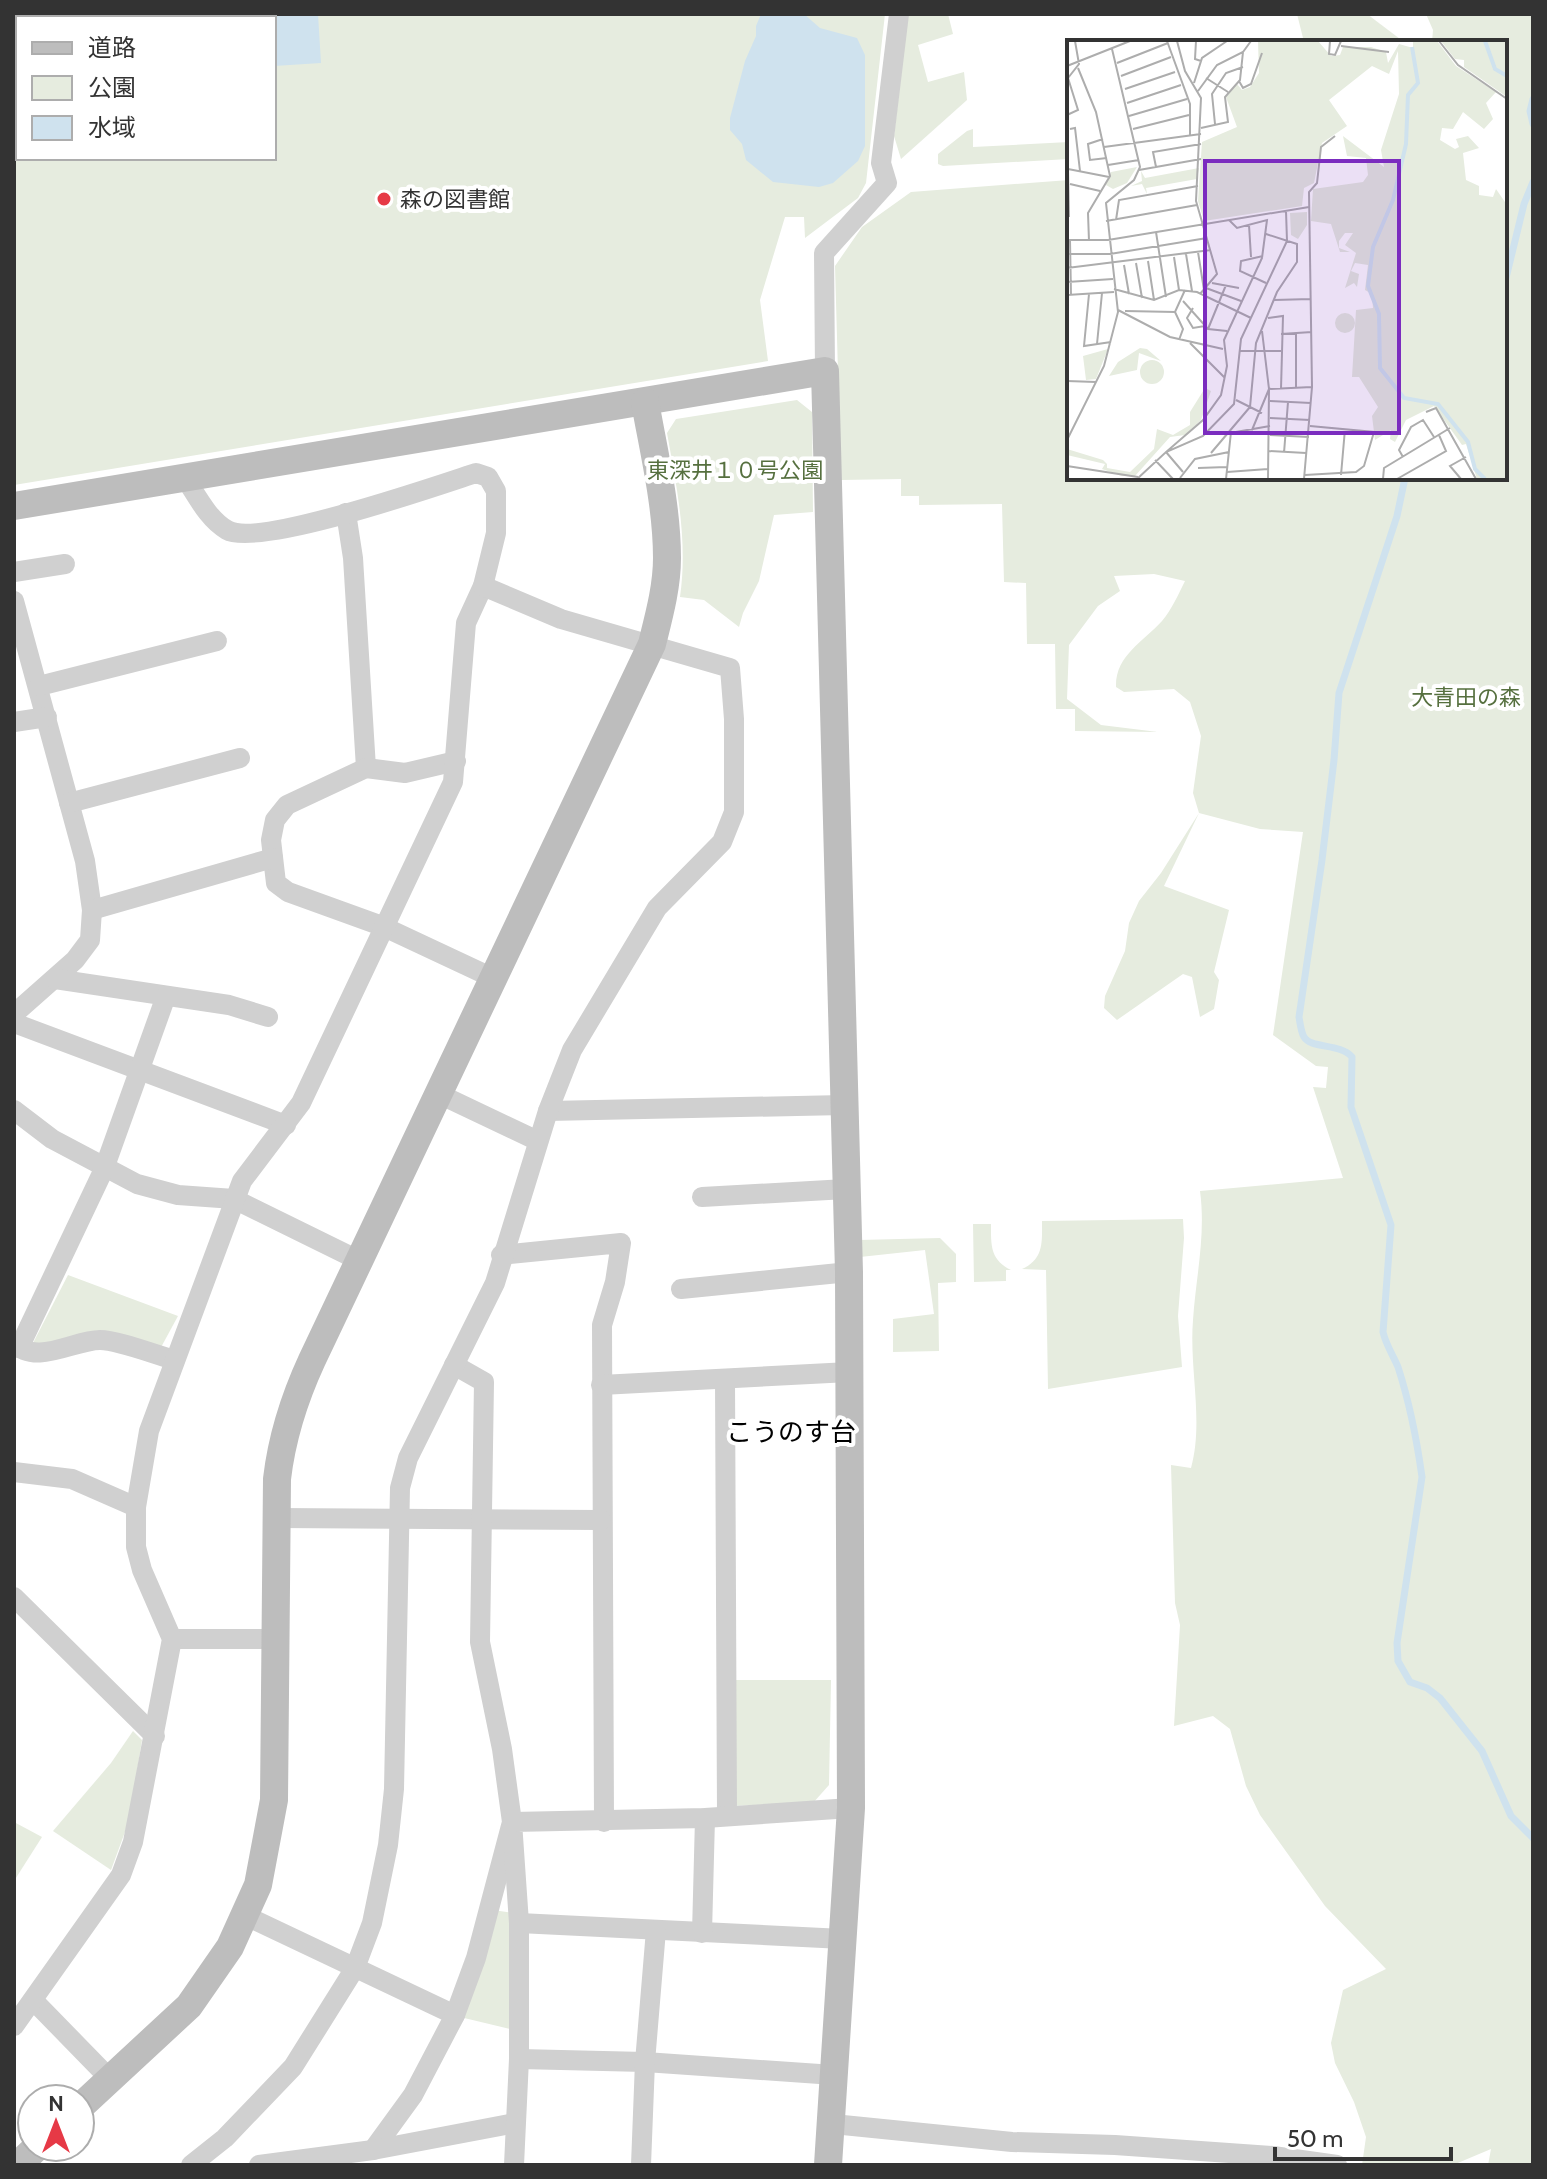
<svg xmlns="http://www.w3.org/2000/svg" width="1547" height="2179" viewBox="0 0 1547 2179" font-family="Cabin,'Noto Sans JP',sans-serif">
	<rect width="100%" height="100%" fill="#fff"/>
	<!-- green -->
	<g fill="#e6ecdf" fill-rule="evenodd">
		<path d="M14 14H885L866 183 858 198 805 238 804 217H785L760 300 768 361 14 485ZM18 18H274V158H18Z"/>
		<polygon points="908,14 948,14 953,34 918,45 928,82 964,72 967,100 901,159 894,136"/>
		<polygon points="1297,14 1367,14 1404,42 1304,42"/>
		<path d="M1426 14H1533V2165H1488L1491 2149 1453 2165H1362L1366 2137 1354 2102 1335 2063 1331 2043 1343 1990 1386 1969 1325 1906 1260 1815 1246 1786 1230 1729 1213 1716 1174 1726 1180 1625 1175 1603 1171 1465 1191 1468C1204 1421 1189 1369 1193 1320 1196 1276 1206 1235 1200 1191L1343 1178 1313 1087 1326 1088 1328 1067 1316 1066 1273 1035 1303 832 1260 829 1199 813 1164 886 1229 910 1214 972 1219 980 1214 1009 1200 1017 1192 977 1183 974 1117 1020 1104 1008 1105 996 1125 951 1129 923 1139 901 1161 873 1199 813 1193 793 1201 736 1190 702 1174 689 1124 692 1116 687C1115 656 1143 642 1162 621 1172 609 1178 595 1185 581L1154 574 1114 576 1120 591 1098 606 1069 645 1067 699 1101 725 1158 732 1075 731V709H1056L1055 644H1027L1026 583 1004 582 1002 504 919 505V496H901V479L841 480 835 266 862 227 911 192 1069 180V478H1505V42H1432L1433 30Z"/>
		<polygon points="973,129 973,147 1069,142 1069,159 943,166 938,164 938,154 967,131"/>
		<path d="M797 400 812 412 813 512 774 515 759 581 743 613 739 627 704 600 680 597C688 541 677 488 667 433L676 419Z"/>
		<path d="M1183 1219 1184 1238 1178 1316 1182 1367 1048 1389 1046 1270 1022 1269C1044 1259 1042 1242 1042 1221Z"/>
		<path d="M973 1224H991C991 1245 990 1260 1011 1270H1006V1281L974 1282Z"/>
		<polygon points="940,1238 956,1254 956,1282 938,1283 939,1351 893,1352 893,1319 934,1314 925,1250 860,1257 859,1240"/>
		<polygon points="68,1275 178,1316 159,1351 41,1347 33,1343"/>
		<polygon points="732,1680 831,1680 829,1785 813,1803 732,1806"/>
		<polygon points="133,1731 142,1740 129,1821 111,1870 53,1831 111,1763"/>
		<polygon points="14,1822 42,1837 14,1881"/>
		<polygon points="493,1910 513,1913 514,2030 460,2017"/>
	</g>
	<!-- water -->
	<g fill="#cfe2ee">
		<polygon points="231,14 318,14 321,63 274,66 274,18 231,18"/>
		<polygon points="761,14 804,14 820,28 857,38 865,55 865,146 858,161 833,183 819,187 773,182 746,160 742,144 730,130 730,118 745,61 756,36 756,26"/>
	</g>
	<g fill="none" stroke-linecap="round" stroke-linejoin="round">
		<!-- stream -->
		<g stroke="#cfe2ee" stroke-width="7">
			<polyline points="1533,99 1530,111 1533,124"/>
			<polyline points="1505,282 1524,204 1533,182"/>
			<path d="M1405 478 1397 516 1339 693 1334 760 1322 860 1299 1017C1300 1023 1301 1032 1304 1037 1311 1049 1340 1043 1352 1057L1351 1107 1391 1225 1383 1332C1386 1345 1393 1355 1398 1367 1409 1401 1417 1441 1422 1477L1397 1643 1398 1661 1410 1682 1427 1688 1440 1698 1482 1751 1511 1816 1533 1838"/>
		</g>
		<!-- street -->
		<g stroke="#d0d0d0" stroke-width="20">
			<polyline points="825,371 824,253 887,183 881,163 899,14"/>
			<polyline points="346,513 353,558 366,768"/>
			<polyline points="14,572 65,564"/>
			<polyline points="14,601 85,861 92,910 90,940 75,960 14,1014"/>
			<polyline points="39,686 217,641"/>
			<polyline points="14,722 47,717"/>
			<polyline points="456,761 405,773 366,768 287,805 275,820 271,840 276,883 288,892 382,926 493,978"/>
			<polyline points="69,803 240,758"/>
			<polyline points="92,910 273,858"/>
			<polyline points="55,979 229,1005 268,1017"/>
			<polyline points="14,1023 286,1125"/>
			<polyline points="439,1094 538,1141"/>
			<polyline points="14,1110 52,1139 137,1184 178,1195 234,1199 360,1261"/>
			<polyline points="548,1111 844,1105"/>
			<polyline points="702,1197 846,1189"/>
			<polyline points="501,1255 621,1243 615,1282 602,1325 604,1822"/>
			<polyline points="681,1289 849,1272"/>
			<path d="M14 1343C36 1366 74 1340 100 1340 118 1340 156 1355 175 1360"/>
			<polyline points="19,1348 104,1169 166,996"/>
			<polyline points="725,1380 727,1814"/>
			<polyline points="601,1385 849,1372"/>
			<polyline points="14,1472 72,1479 136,1507"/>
			<polyline points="277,1518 601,1520"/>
			<polyline points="14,1597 155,1736"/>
			<polyline points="172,1639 275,1639"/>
			<polyline points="246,1916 455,2015"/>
			<polyline points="519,1923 843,1939"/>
			<polyline points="702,1933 705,1818"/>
			<polyline points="33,2000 110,2079"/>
			<path d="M14 2026 121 1875 133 1842 172 1639 142 1570 136 1547V1507L149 1431 242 1181 301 1103 453 782 466 623 483 586 496 533V491L488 477 476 473C436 486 258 548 227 530 208 519 197 496 185 478"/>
			<polyline points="519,2059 645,2062 834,2075"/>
			<polyline points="833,2124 1012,2142 1115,2145 1273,2156 1337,2165"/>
			<polyline points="373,2150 413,2095 455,2015 476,1958 512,1822 502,1749 480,1642 484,1382 454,1365"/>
			<polyline points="191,2165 225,2138 293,2067 355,1968 372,1923 388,1845 394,1789 400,1488 408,1458 495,1283 548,1111 572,1050 657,908 722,842 734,812 734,719 730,668 561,619 483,586"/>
			<polyline points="259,2165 373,2150 515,2123"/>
			<polyline points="514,2165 519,2059 519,1923 512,1822 705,1818 851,1808"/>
			<polyline points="641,2165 645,2062 656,1930"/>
		</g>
		<!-- secondary -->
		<g stroke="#bdbdbd" stroke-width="28">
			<polyline points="14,506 825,371 849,1272 851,1808 828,2165"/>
			<path d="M80 2107 189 2006 230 1947 258 1885 274 1800 277 1479C282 1436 294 1399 312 1360L652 644C659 616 667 587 667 558 667 506 654 453 645 402"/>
			<polyline points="18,2165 37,2147"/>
		</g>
	</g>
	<!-- markers -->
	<circle fill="#e63946" stroke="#fff" stroke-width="3" cx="384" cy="199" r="8"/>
	<g text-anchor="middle" stroke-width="8" stroke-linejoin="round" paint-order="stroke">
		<!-- poi labels -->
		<g font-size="22" fill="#333" stroke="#fff" text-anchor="start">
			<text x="400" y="207">森の図書館</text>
		</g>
		<!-- park labels -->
		<g font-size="22" fill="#56703f" stroke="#fff">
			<text x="735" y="478">東深井１０号公園</text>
			<text x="1466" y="705">大青田の森</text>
		</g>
		<!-- quarter labels -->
		<g font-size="26" fill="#000" stroke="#fff">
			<text x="791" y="1441">こうのす台</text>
		</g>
	</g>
	<!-- overview -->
	<g transform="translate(1067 40)">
		<rect width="440" height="440" fill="#fff"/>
		<path d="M191 1H251L264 16 273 15 276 7H304L319 12 321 23 332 4 346 8V1H370L389 26 429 52 419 63 426 79 417 89 396 72 386 89 375 88 373 100 388 109 392 107 389 99 401 96 412 108 396 113 399 140 412 146V155L426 157 429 149 440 165V439H410L399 404 395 405 367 366 339 380 328 402 323 399 324 390 308 400 305 376 311 367 292 337H285L289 270 306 268 305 254 298 250 301 225 288 223 284 231 292 234 290 247 287 243 278 248 289 213 278 205 286 193H278L272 201V208L283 212H273L264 184 244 181 246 149 296 142 301 135 299 118 280 116 276 96 317 127 314 110 332 54 331 11 322 34 305 26 262 60 280 86 255 103 247 143 237 148 235 166 137 181 131 161 135 102 170 87 159 57 170 44 175 50 183 47 192 33ZM374 1H440V57L397 27V20L388 19ZM70 127 60 143 46 149 39 145 44 132ZM132 128 130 139 79 148 80 154 75 144 64 146 75 141 74 131 78 138ZM240 172V185L231 199 224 195 223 173ZM268 283a10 10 0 1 1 20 0a10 10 0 1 1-20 0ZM73 308 80 309 94 321 72 313 70 330 42 336 51 322ZM41 309 29 339 19 340 16 316ZM73 332a12 12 0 1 1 24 0a12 12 0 1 1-24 0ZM138 348 144 351 134 380 118 395 103 397 68 436H55L35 429 38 424 0 415V409L36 420 40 424V428L63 432 87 409 90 389 106 395 123 385V372Z" fill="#e6ecdf"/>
		<path fill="none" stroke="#cfe2ee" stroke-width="4" d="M418 1 428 29 440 36M345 7 351 43 341 55 339 104 326 160 306 207 301 246 312 274 313 328 337 358 371 364 401 402 408 429 418 439"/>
		<path fill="none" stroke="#adadad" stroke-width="2" d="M100 1 123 64V97M110 1 118 31 134 58 129 161 150 234 133 254M129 1 128 19 134 21M263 1 262 14 268 15 274 1M372 1 391 25 440 59M274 6 322 12M50 23 101 3M0 26 63 1M11 28 29 72 43 136 21 173 22 201M54 36 104 17M1 38 12 24 8 1M139 38 161 52M172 41 176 48 184 44 195 13M127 43 135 18 160 1M58 49 108 32M131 51 150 25 176 12 184 1M60 63 114 45M0 75 11 70 1 38M62 76 120 59M148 84 145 54 159 33 176 27M134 88 161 82 158 57 173 40 176 12M3 89 8 88 13 131M66 89 122 75M36 99 21 104 23 120 40 118M37 107 134 94M41 125 72 120M89 127 86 112 134 104M1 129 2 177M1 129 42 137M72 130 134 119M3 144 33 151M49 180 52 160 131 146M39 181 130 165M182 185 184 217M89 192 99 257M0 200H41L242 167M3 200 4 255M131 212 137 250M0 214H43L140 198M119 214 125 251M196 216 174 221 173 231 199 243M107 217 112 250M81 221 87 260M69 223 75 258M57 225 62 254M0 228 144 210M0 242 46 239M145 243 172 248M139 248 174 261M47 249 87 260 112 250 130 252 184 278M22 254 17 306 44 302M0 255 47 252M207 260 244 259M116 261 141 289 160 291M126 268 120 278 126 288 138 286M51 270 103 297 156 309M58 271 108 272 118 250M108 272 116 289 112 300M201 278 216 276 214 349M141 289 159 245M229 293V347M214 294 245 292M123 303 158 338M30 304 35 253M173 311H214M0 341 29 342M169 360 195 373M203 361 244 363M359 372 369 368 409 439M203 378 243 380M185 390 202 349 195 291M163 393 203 386M203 395 242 397M0 400 37 326 51 272 39 163 67 140 73 127 45 9M201 411 239 413M144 413 183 367 189 303 210 252 230 222V204L199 194M217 413 221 362M336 417 332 410 344 387 356 380 367 397M88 420 106 439M0 426 71 437M131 428 160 427M116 432 99 412 136 380 154 355 160 326 157 300 195 218 200 180 170 188 162 180M160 432 201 429M238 435 289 432 297 426 307 392 243 386M274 435 278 389M113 438 128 419 162 412M70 439 99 412 136 396 167 364 174 299 220 201 219 171M159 439 164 392M201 439 202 349 245 347M237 439 245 347 242 152 250 143 254 107 268 96M316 439 317 428 383 388M330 439 379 411 372 395M394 439 383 426 399 417"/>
		<path fill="#7b2cbf" fill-opacity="0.15" stroke="#7b2cbf" stroke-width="4" d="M138 121H332V393H138Z"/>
		<rect width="440" height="440" fill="none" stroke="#333" stroke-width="4"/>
	</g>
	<!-- border -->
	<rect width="1547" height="2179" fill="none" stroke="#333333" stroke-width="32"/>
	<!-- legend -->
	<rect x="16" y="16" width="260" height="144" fill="#ffffff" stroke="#adadad" stroke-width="2"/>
	<rect x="32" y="42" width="40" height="12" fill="#bdbdbd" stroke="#adadad" stroke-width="2"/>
	<text x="88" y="56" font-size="24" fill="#333333">道路</text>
	<rect x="32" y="76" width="40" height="24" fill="#e6ecdf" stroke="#adadad" stroke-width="2"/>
	<text x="88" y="96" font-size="24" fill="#333333">公園</text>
	<rect x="32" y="116" width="40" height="24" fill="#cfe2ee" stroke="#adadad" stroke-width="2"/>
	<text x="88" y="136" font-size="24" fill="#333333">水域</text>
	<!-- north arrow -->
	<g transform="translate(56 2123)"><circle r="38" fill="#ffffff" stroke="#adadad" stroke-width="2"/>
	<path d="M0-6L14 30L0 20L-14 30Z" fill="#e63946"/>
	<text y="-12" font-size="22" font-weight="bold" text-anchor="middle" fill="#333333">N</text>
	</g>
	<!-- scale -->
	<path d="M1275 2147v12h176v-12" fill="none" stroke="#333333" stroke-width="4"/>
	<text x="1287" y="2147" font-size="24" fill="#333333" stroke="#ffffff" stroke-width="6" paint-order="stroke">50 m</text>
</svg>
